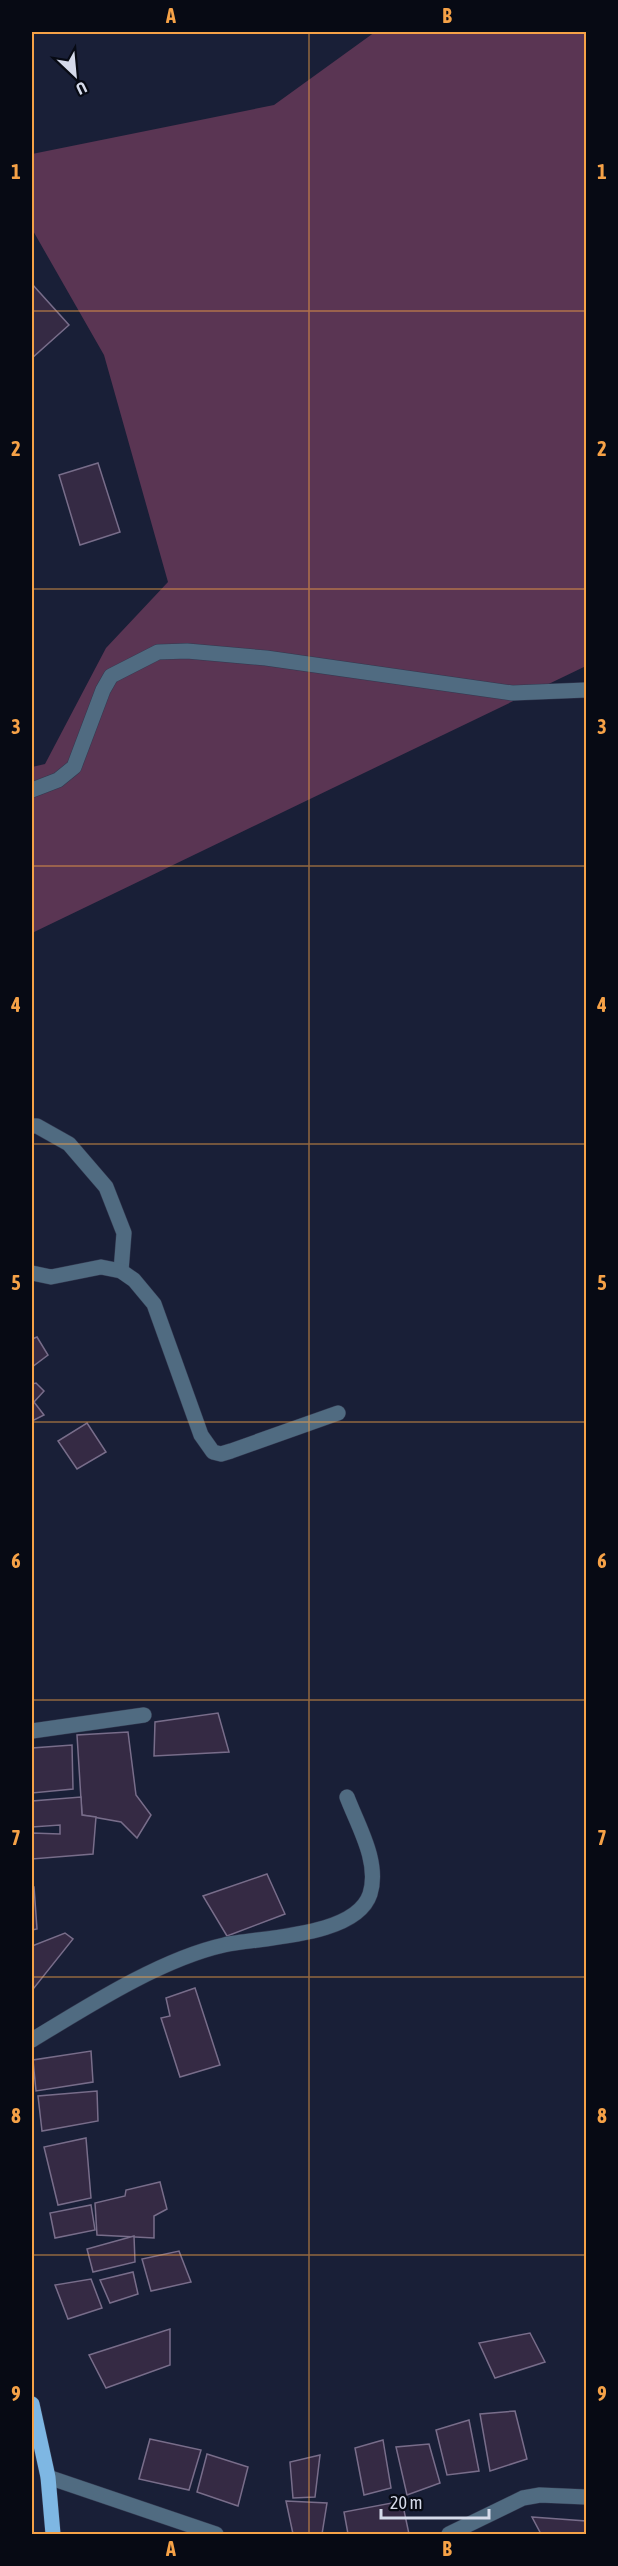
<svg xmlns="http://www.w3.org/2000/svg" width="618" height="2566" viewBox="0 0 618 2566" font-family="'Asap Condensed',sans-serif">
	<rect width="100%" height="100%" fill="#191f37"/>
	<!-- green -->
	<polygon fill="#5a3553" points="375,32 586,32 586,666 32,933 32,767 45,764 106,648 168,582 104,355 32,229 32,154 274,105"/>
	<!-- building -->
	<g fill="#352a44" stroke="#786d8a" stroke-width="1.5">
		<polygon points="32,284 69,325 32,358"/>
		<polygon points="98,463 120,532 80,545 59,475"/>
		<polygon points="37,1337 48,1355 32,1367 32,1339"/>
		<polygon points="36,1383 44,1391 34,1402 44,1415 32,1421 32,1384"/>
		<polygon points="87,1423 106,1452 77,1469 58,1441"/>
		<polygon points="218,1713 229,1752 154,1756 155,1722"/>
		<polygon points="128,1732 136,1795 151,1815 137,1838 121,1822 82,1815 77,1735"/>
		<polygon points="72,1745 73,1789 32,1793 32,1748"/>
		<polygon points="81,1797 82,1815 96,1817 93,1854 32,1859 32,1833 60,1834 60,1825 32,1827 32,1801"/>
		<polygon points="267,1874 285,1914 227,1936 203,1896"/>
		<polygon points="32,1887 34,1887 37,1929 32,1930"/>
		<polygon points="65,1933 73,1939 34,1988 32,1986 32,1946"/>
		<polygon points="195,1988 220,2065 180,2077 161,2018 170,2016 166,1998"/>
		<polygon points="91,2051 93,2082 36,2091 33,2060"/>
		<polygon points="97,2091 98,2121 42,2131 38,2096"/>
		<polygon points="86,2138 91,2198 58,2205 44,2147"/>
		<polygon points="160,2182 167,2209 154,2216 154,2238 97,2235 95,2203 125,2196 126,2190"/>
		<polygon points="91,2205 95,2230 55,2238 50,2213"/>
		<polygon points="134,2236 135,2262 93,2272 87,2249"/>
		<polygon points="179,2251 191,2282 151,2291 142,2259"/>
		<polygon points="133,2272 138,2294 110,2303 100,2280"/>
		<polygon points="91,2279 102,2308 68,2319 55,2285"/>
		<polygon points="170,2329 170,2365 106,2388 89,2355"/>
		<polygon points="530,2333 545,2362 495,2378 479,2343"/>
		<polygon points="515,2411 527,2459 490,2471 480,2414"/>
		<polygon points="469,2420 479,2471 447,2475 436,2430"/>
		<polygon points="150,2439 201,2450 189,2490 139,2479"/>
		<polygon points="383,2440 391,2488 364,2495 355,2448"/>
		<polygon points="429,2444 440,2483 407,2495 396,2447"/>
		<polygon points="207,2454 248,2467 238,2506 197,2492"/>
		<polygon points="320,2455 315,2497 293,2498 290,2462"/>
		<polygon points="286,2501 327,2503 322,2534 293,2534"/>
		<polygon points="402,2501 409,2534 348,2534 344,2512"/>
		<polygon points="532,2517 586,2521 586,2534 541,2534"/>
	</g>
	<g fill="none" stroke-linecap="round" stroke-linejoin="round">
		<defs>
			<g id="minor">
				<polyline points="32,790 58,780 74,767 103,690 111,676 158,652 187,651 266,658 512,693 586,690"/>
				<polyline points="32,1126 37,1126 69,1144 106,1187 124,1233 121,1271"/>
				<polyline points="32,1273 51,1277 101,1267 121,1271 134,1280 154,1304 201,1435 213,1452 221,1454 231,1451 338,1413"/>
				<polyline points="32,1731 144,1715"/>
				<path d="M32 2040C88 2006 161 1959 224 1945 261 1937 356 1937 370 1894 380 1862 358 1826 347 1797"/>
				<polyline points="48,2477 216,2534"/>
				<polyline points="449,2534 523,2498 540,2495 586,2497"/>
			</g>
			<polyline id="major" points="32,2404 48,2477 53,2534"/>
		</defs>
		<!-- minor casing -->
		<use href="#minor" stroke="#333950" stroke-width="16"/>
		<!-- major casing -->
		<use href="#major" stroke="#333950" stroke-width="16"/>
		<!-- minor -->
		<use href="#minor" stroke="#506b81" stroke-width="15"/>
		<!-- major -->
		<use href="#major" stroke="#7eb7e3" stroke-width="15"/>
	</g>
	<!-- grid -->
	<path fill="none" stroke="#f6a247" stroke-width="1.5" stroke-opacity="0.55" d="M309 32V2534M32 311H586M32 589H586M32 866H586M32 1144H586M32 1422H586M32 1700H586M32 1977H586M32 2255H586"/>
	<!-- border -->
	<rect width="618" height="2566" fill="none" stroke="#070a14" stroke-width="66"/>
	<!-- north arrow -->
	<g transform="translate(75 75) rotate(154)" stroke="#070a14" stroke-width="4.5" paint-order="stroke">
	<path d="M0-4.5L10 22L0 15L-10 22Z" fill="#d5daea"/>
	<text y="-9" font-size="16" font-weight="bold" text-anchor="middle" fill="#d5daea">U</text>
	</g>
	<!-- scale -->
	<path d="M381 2509v9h108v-9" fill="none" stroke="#d5daea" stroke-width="3"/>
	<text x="390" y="2509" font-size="18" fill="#d5daea" stroke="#070a14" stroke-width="4.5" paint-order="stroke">20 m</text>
	<rect x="33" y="33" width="552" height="2500" fill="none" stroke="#f6a247" stroke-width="2"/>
	<g font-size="20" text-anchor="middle" font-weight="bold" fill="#f6a247">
		<text x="171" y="23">A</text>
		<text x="447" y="23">B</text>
		<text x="16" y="179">1</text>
		<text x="602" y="179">1</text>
		<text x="16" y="456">2</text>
		<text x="602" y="456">2</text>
		<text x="16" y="734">3</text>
		<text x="602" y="734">3</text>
		<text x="16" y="1012">4</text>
		<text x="602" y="1012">4</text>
		<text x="16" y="1290">5</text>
		<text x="602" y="1290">5</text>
		<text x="16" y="1568">6</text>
		<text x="602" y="1568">6</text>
		<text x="16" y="1845">7</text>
		<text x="602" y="1845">7</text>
		<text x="16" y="2123">8</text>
		<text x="602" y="2123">8</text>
		<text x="16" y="2401">9</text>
		<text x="602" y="2401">9</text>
		<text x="171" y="2556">A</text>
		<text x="447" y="2556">B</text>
	</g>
</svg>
